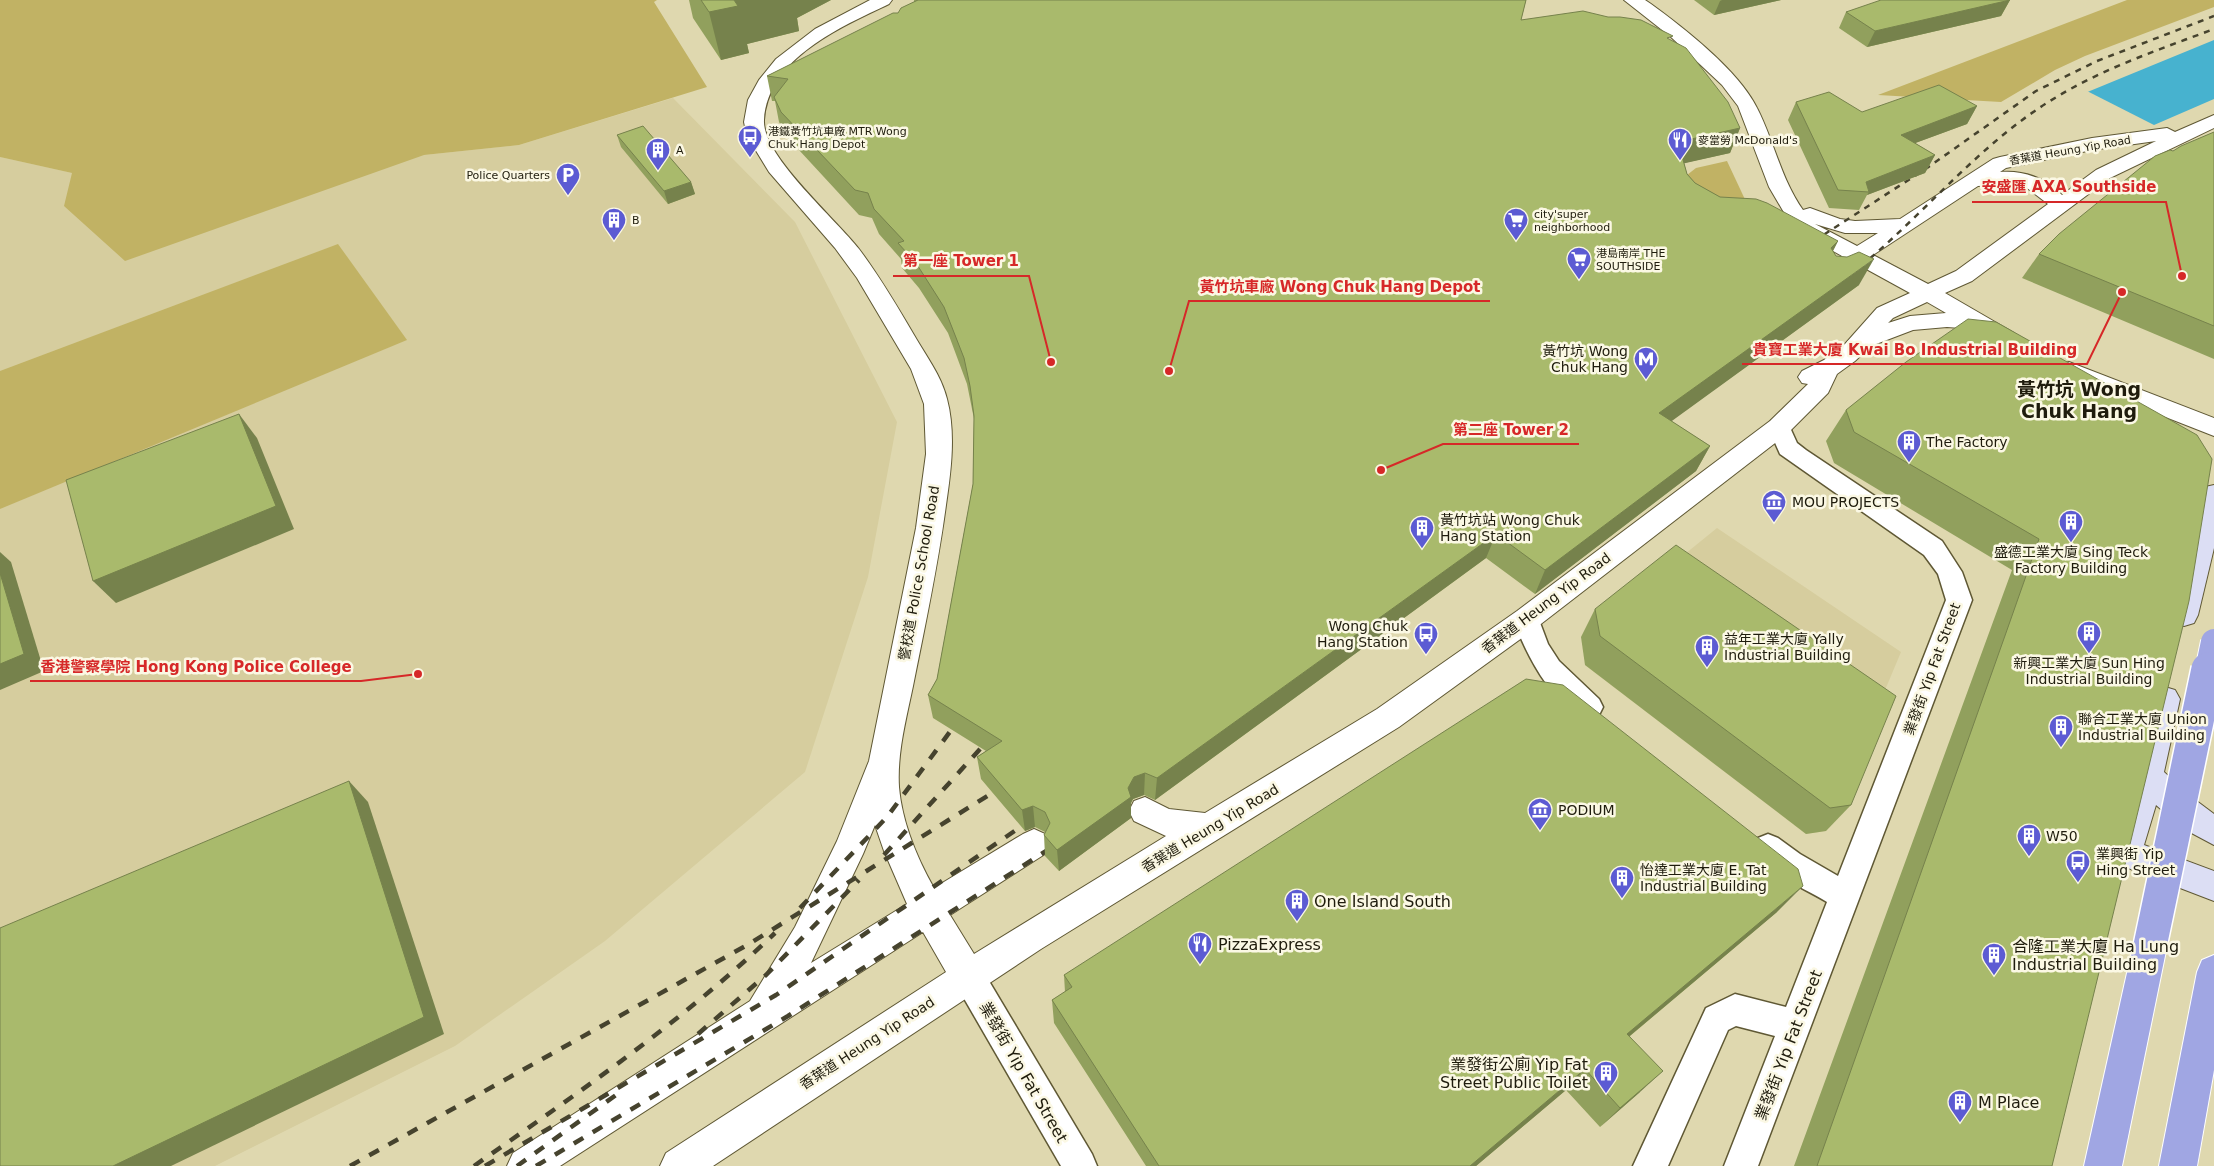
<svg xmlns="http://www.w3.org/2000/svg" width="2214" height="1166" viewBox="0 0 2214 1166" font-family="'DejaVu Sans','Noto Sans TC',sans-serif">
	<rect width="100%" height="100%" fill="#dfd8af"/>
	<!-- built -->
	<g fill="#d6cd9e">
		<polygon points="673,98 795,222 897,422 868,577 805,772 605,941 455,1046 215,1166 0,1166 0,157 72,173 424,155 519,145"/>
		<polygon points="1717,528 1901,652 1826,831 1806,834 1585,665 1637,593"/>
	</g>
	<!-- green -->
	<g fill="#c1b264">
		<polygon points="0,0 657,0 654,2 707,87 519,145 424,155 125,261 64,206 72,173 0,157"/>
		<polygon points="2127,0 2214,0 2214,7 2085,56 2055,70 2001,102 1878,95"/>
		<polygon points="1727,161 1756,223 1716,217 1687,175 1696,168"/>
		<polygon points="338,244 407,340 0,509 0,371"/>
	</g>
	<!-- water -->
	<polygon fill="#47b2cf" points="2214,38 2214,99 2154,125 2085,90"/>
	<!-- pier -->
	<polygon fill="#dfd8af" points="2214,35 2214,40 2085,93 2083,91 2084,88"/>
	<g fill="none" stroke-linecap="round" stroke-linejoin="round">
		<defs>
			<g id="minor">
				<path d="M1779 419 1787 421 1797 443 1806 450 1942 541 1962 572 1972 600 1758 1166H1724L1775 1036 1736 1026 1728 1030 1668 1166H1633L1706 1008 1735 994 1786 1007 1827 902C1804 888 1765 873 1753 847L1758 838 1768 834 1778 838 1800 854 1838 876 1946 600 1938 574 1924 555 1780 454 1768 427 1771 421Z"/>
				<path d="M1527 609 1536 612 1548 644 1559 661 1599 699 1603 707 1599 715C1562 728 1522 648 1514 619L1518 612Z"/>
				<polygon points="969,962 980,966 1092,1154 1097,1166 1061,1166 958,988 953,977 958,966"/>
			</g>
			<g id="tertiary">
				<path d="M870 0H892L889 4C841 27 768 58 764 120 762 156 837 220 859 249 880 277 897 306 914 335 926 356 941 375 947 399 956 433 951 471 946 505 938 566 925 626 913 686 906 720 897 753 899 787 902 822 917 858 934 888L1023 834 1034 829 1045 834 1050 844 1045 854 950 915 974 954 1166 836 1134 821 1129 811 1134 801 1145 797 1169 809 1205 813 1377 709 1517 611 1770 421 1808 384 1802 383 1798 377 1802 371 1824 360 1845 344 1877 308 1910 293 1859 265 1845 271 1837 269 1834 264 1842 256 1801 233 1789 221 1769 187 1738 106 1722 85 1671 37 1624 0H1645L1651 4C1684 28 1739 71 1757 108 1774 141 1781 179 1803 210L1810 208 1840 219 1855 221 1900 219 1993 159 2000 157 2092 138 2167 128 2175 132 2214 115V128L2110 178 1972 281 1945 293 2014 333 2018 338 2014 343 2006 346 1998 343 1974 329 1947 327 1913 330 1871 346 1855 361 1837 374 1828 393 1788 433 1537 627 1399 727 1041 949 713 1166H660L666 1153 946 972 923 932 560 1166H507L513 1153 750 1001 795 927 837 841 869 761 916 528 926 454 924 404 911 369 857 278 835 248 769 172 747 136 744 122 748 100 759 80 776 59 815 29ZM2156 141 2096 170 2062 195C2045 178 2023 170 2000 172L2006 168 2092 150ZM2006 184 2027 188 2048 204 1956 271 1928 284 1873 255 1978 186ZM1815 224 1845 233H1878L1857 246ZM1927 302 1946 313 1910 316 1888 323 1893 318ZM875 825 884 851 907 904 811 963 863 854Z"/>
				<polygon points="2069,362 2214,418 2214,436 2061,376 2057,370 2061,364"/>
			</g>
			<g id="secondary">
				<polygon points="2214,485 2214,548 2198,615 2194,623 2184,626 2174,623 2170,615 2201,494 2205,487"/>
				<polygon points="2165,687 2175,690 2180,699 2164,772 2190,796 2214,814 2214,845 2184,829 2156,805 2144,845 2214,871 2214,901 2115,863 2110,853 2128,793 2150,699 2155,690"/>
			</g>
			<g id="trunk">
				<polygon points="2150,930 2162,934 2167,946 2122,1166 2084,1166 2133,946 2138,934"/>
				<polygon points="2214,955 2214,1070 2197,1166 2159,1166 2197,972 2202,960"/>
			</g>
		</defs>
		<!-- minor casing -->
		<use href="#minor" stroke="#5f5834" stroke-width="3"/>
		<!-- tertiary casing -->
		<use href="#tertiary" stroke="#5f5834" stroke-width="2"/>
		<!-- secondary casing -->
		<use href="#secondary" stroke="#5f5834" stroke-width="2"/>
		<!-- trunk casing -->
		<use href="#trunk" stroke="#fff" stroke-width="2"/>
		<!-- minor -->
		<use href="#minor" fill="#fff" fill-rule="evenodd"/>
		<!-- tertiary -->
		<use href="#tertiary" fill="#fff" fill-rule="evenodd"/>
		<!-- secondary -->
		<use href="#secondary" fill="#dcdef4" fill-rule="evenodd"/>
		<!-- trunk -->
		<use href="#trunk" fill="#a0a6e3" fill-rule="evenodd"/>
		<!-- rail-far1 -->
		<g stroke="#46432e" stroke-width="2.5" stroke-dasharray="6 6" stroke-linecap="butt">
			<polyline points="1814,241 1927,168 2036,91 2097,61 2214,16"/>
			<path d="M1861 266C1925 213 1979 145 2050 101 2101 69 2158 50 2214 29"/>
		</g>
		<!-- rail -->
		<g stroke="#46432e" stroke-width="4.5" stroke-dasharray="11 11" stroke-linecap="butt">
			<polyline points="884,855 981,748"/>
			<polyline points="800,908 887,817 952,729"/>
			<polyline points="698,1034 766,975 859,880"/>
			<polyline points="350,1166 749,944 1005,785"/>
			<path d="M474 1166C578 1093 683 1021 775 933"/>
			<polyline points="485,1166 776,995 1032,819"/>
			<polyline points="517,1166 616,1095"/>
			<polyline points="536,1166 788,1016 1057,844"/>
		</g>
		<defs>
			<polyline id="trunk-bridge-far1" points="2208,671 2214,642"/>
			<polyline id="trunk-bridge" points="2150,946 2208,669"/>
		</defs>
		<!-- trunk-bridge-far1 casing -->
		<use href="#trunk-bridge-far1" stroke="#fff" stroke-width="28" stroke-linecap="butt"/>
		<!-- trunk-bridge casing -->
		<use href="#trunk-bridge" stroke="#fff" stroke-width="36" stroke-linecap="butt"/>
		<!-- trunk-bridge-far1 -->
		<use href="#trunk-bridge-far1" stroke="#a0a6e3" stroke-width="26"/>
		<!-- trunk-bridge -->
		<use href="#trunk-bridge" stroke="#a0a6e3" stroke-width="33"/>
	</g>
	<!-- wall -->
	<g fill="#91a05d">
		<polygon points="689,0 831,0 797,18 799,31 747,44 749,53 721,60 693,18"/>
		<polygon points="914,0 1526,0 1521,20 1671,40 1740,128 1730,153 1684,163 1687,174 1695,183 1720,197 1838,241 1833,251 1836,256 1859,285 1671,421 1710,446 1696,471 1535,594 1486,558 1155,800 1144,795 1133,799 1131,803 1131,818 1059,871 1045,856 1044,835 1045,832 1035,827 1025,831 981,779 977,757 986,751 933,718 928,695 937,679 973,484 974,419 967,384 948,333 919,288 902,268 901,259 879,234 872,218 859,215 787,137 779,122 775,101 772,101 767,76 898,13 914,2"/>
		<polygon points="1694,0 1781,0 1714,15"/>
		<polygon points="2010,0 2001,16 1867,47 1839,28 1846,12"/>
		<polygon points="1796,102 1862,112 1977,106 1967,124 1915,143 1935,155 1925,173 1867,195 1859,210 1829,208 1788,120"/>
		<polygon points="2214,132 2214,359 2022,278 2039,254 2173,151"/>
		<polygon points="617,135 691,182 695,194 668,204 621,147"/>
		<polygon points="1846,410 2197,435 2052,1166 1794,1166 2012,570 1834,463 1826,441"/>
		<polygon points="1595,609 1851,805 1826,831 1806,834 1585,665 1581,637"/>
		<polygon points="1777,912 1630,1036 1640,1092 1600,1127 1566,1090 1476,1166 1146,1166 1054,1023 1052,1000 1065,992 1064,975"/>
	</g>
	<!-- shaded-wall -->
	<g fill="#76824c">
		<polygon points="733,0 831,0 797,18 799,31 747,44 749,53 721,60 709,12"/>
		<polygon points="1722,0 1781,0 1714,15 1720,1"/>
		<polygon points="2010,0 2001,16 1867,47 1875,31"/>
		<polygon points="1977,106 1967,124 1891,152 1901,135"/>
		<polygon points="1740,128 1730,153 1668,167 1678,142"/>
		<polygon points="1935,155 1925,173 1867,195 1869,192 1866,182"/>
		<polygon points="691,182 695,194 668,204 664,191"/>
		<polygon points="1838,241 1825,266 1831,248"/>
		<polygon points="1874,259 1859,285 1647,439 1659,413"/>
		<polygon points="239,414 257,438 294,529 116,603 93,581"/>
		<polygon points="1710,446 1696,471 1535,594 1545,570"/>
		<polygon points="1496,534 1486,558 1155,800 1157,778"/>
		<polygon points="0,552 11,562 44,671 0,690"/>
		<polygon points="1145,773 1144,795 1133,799 1131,803 1131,818 1059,871 1057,850 1128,788 1134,777"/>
		<polygon points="349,781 368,802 444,1034 171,1166 113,1166"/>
		<polygon points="1033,806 1035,827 1025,831 1022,810"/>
		<polygon points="1803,886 1777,912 1607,1055 1627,1034"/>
		<polygon points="1585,1069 1566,1090 1476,1166 1470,1166"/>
		<polygon points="1663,1071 1640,1092 1600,1127 1620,1108"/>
	</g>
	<!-- building -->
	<g fill="#a9ba6c" stroke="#76824c">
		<polygon points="701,0 734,0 738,6 709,12"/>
		<polygon points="918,0 1526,0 1521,20 1583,11 1608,17 1620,17 1641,20 1673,36 1667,38 1686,48 1728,102 1740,128 1678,142 1687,174 1695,183 1720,197 1756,199 1767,203 1838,241 1831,248 1836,256 1847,257 1859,252 1874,259 1659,413 1710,446 1545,570 1496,534 1157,778 1145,773 1134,777 1128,788 1131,797 1057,850 1044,835 1050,823 1045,812 1033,806 1022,810 977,757 1002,741 928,695 937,679 973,484 974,416 970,386 964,358 944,307 916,263 898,243 904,241 874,209 868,193 855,190 781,112 774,97 788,79 767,76 893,13 898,13 901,8"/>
		<polygon points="1881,0 2010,0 1875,31 1846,12"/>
		<polygon points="1939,85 1977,106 1901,135 1935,155 1866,182 1869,192 1838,190 1796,102 1829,92 1862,112"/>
		<polygon points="643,126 691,182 664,191 617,135"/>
		<polygon points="2214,132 2214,326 2039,254 2059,234 2155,156 2170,150 2173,151 2181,146"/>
		<polygon points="1968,319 1996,322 2197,435 2212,459 2189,601 2052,1166 1817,1166 2007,630 2039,539 1854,432 1846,410 1906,362"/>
		<polygon points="239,414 276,506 93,581 66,480"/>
		<polygon points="1676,545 1896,696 1851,805 1830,808 1600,636 1595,609"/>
		<polygon points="0,573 24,654 0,664"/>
		<polygon points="1526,679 1563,685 1798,869 1803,886 1627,1034 1663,1071 1620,1108 1585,1069 1470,1166 1159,1166 1052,1000 1072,987 1064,975"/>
		<polygon points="349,781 424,1017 113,1166 0,1166 0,928"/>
	</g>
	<!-- icons -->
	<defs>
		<symbol id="bus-pin" viewBox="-11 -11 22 30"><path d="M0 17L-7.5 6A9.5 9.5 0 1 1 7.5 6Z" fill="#5c5bd3" stroke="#fbf8e4"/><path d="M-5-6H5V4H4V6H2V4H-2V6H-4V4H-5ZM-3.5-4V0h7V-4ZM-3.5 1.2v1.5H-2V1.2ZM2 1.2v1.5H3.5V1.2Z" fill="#fff"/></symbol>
		<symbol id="restaurant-pin" viewBox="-11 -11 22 30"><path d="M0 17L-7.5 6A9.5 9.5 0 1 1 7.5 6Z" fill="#5c5bd3" stroke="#fbf8e4"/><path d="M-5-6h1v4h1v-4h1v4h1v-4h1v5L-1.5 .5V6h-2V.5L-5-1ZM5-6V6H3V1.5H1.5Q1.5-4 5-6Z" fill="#fff"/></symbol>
		<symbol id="building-pin" viewBox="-11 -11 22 30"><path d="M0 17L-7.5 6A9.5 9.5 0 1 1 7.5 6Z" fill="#5c5bd3" stroke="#fbf8e4"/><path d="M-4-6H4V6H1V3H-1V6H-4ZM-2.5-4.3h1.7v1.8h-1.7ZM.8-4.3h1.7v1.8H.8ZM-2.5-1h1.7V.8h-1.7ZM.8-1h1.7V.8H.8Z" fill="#fff"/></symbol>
		<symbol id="parking-pin" viewBox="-11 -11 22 30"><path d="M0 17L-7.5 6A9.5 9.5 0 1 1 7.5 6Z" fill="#5c5bd3" stroke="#fbf8e4"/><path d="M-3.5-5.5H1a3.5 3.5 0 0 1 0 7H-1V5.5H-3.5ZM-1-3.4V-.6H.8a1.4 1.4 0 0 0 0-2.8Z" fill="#fff"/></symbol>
		<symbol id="supermarket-pin" viewBox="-11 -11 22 30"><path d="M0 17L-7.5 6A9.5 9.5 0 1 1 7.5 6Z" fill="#5c5bd3" stroke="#fbf8e4"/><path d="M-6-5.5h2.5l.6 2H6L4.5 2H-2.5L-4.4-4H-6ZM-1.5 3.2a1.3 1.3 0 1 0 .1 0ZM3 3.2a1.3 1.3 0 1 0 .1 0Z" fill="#fff"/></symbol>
		<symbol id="metro-pin" viewBox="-11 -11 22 30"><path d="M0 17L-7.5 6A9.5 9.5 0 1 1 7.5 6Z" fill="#5c5bd3" stroke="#fbf8e4"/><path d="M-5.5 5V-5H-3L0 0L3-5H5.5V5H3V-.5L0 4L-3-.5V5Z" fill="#fff"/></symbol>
		<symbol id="museum-pin" viewBox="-11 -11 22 30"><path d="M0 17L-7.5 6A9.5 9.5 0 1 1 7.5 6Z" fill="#5c5bd3" stroke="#fbf8e4"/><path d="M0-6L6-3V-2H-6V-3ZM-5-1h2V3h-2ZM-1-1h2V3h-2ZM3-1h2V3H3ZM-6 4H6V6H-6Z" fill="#fff"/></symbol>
	</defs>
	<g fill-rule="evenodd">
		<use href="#bus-pin" x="736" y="123" width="28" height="38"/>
		<use href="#restaurant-pin" x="1666" y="126" width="28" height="38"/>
		<use href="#building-pin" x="644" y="136" width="28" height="38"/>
		<use href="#parking-pin" x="554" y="161" width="28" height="38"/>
		<use href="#building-pin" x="600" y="206" width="28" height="38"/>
		<use href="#supermarket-pin" x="1502" y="206" width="28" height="38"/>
		<use href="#supermarket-pin" x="1565" y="245" width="28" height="38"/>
		<use href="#metro-pin" x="1632" y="345" width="28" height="38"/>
		<use href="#building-pin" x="1895" y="428" width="28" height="38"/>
		<use href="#museum-pin" x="1760" y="488" width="28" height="38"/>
		<use href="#building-pin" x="2057" y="508" width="28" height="38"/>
		<use href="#building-pin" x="1408" y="514" width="28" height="38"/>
		<use href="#building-pin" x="2075" y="619" width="28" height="38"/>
		<use href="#bus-pin" x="1412" y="620" width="28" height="38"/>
		<use href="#building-pin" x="1693" y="633" width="28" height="38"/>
		<use href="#building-pin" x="2047" y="713" width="28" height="38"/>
		<use href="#museum-pin" x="1526" y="796" width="28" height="38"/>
		<use href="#building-pin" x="2015" y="822" width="28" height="38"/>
		<use href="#bus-pin" x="2064" y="848" width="28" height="38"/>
		<use href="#building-pin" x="1608" y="864" width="28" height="38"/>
		<use href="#building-pin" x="1283" y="887" width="28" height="38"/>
		<use href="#restaurant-pin" x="1186" y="930" width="28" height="38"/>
		<use href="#building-pin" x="1980" y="941" width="28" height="38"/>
		<use href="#building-pin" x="1592" y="1059" width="28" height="38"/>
		<use href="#building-pin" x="1946" y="1088" width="28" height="38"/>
	</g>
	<g text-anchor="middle" stroke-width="5" stroke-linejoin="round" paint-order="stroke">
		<!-- far-poi labels -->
		<g font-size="11" fill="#1f1c0d" stroke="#fbf8e4" text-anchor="start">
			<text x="768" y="135">港鐵黃竹坑車廠 MTR Wong<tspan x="768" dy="13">Chuk Hang Depot</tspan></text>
			<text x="1698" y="144">麥當勞 McDonald's</text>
			<text x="676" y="154">A</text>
			<text x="550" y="179" text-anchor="end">Police Quarters</text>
			<text x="1534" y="218">city'super<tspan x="1534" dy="13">neighborhood</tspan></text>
			<text x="632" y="224">B</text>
			<text x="1596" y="257">港島南岸 THE<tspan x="1596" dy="13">SOUTHSIDE</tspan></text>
		</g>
		<!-- far-street labels -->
		<g font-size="11" fill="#1f1c0d" stroke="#fbf8e4">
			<text transform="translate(2070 150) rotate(-10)" y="4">香葉道 Heung Yip Road</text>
		</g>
		<!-- poi labels -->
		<g font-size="14" fill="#1f1c0d" stroke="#fbf8e4" text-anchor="start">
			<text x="1628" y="356" text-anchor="end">黃竹坑 Wong<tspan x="1628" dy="16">Chuk Hang</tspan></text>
			<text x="1926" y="447">The Factory</text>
			<text x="1792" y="507">MOU PROJECTS</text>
			<text x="1440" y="525">黃竹坑站 Wong Chuk<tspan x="1440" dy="16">Hang Station</tspan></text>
			<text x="2071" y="557" text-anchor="middle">盛德工業大廈 Sing Teck<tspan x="2071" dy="16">Factory Building</tspan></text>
			<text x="1408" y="631" text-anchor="end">Wong Chuk<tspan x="1408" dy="16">Hang Station</tspan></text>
			<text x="1724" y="644">益年工業大廈 Yally<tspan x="1724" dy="16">Industrial Building</tspan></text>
			<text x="2089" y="668" text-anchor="middle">新興工業大廈 Sun Hing<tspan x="2089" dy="16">Industrial Building</tspan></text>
			<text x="2078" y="724">聯合工業大廈 Union<tspan x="2078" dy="16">Industrial Building</tspan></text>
			<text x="1558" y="815">PODIUM</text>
			<text x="2046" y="841">W50</text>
			<text x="2096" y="859">業興街 Yip<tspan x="2096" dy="16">Hing Street</tspan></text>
			<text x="1640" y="875">怡達工業大廈 E. Tat<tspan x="1640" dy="16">Industrial Building</tspan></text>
		</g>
		<!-- street labels -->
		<g font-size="14" fill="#1f1c0d" stroke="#fbf8e4">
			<text transform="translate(919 573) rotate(-80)" y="5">警校道 Police School Road</text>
			<text transform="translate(1546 603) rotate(-37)" y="5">香葉道 Heung Yip Road</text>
			<text transform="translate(1932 669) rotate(-70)" y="5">業發街 Yip Fat Street</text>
			<text transform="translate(1210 828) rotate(-31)" y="5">香葉道 Heung Yip Road</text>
			<text transform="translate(867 1043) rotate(-33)" y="5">香葉道 Heung Yip Road</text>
		</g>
		<!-- near-poi labels -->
		<g font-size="16" fill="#1f1c0d" stroke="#fbf8e4" text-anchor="start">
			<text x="1314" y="907">One Island South</text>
			<text x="1218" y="950">PizzaExpress</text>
			<text x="2012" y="952">合隆工業大廈 Ha Lung<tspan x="2012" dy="18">Industrial Building</tspan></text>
			<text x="1588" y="1070" text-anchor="end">業發街公廁 Yip Fat<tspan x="1588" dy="18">Street Public Toilet</tspan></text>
			<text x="1978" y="1108">M Place</text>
		</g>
		<!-- near-street labels -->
		<g font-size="16" fill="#1f1c0d" stroke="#fbf8e4">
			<text transform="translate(1788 1045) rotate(-69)" y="6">業發街 Yip Fat Street</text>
			<text transform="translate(1024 1072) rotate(60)" y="6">業發街 Yip Fat Street</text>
		</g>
		<!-- district labels -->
		<g font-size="19" font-weight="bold" fill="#1f1c0d" stroke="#fbf8e4">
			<text x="2079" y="396">黃竹坑 Wong<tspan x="2079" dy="22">Chuk Hang</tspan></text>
		</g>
	</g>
	<!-- callouts -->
	<path fill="none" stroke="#d62828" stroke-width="2" d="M2182 276L2166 202H1972M1051 362L1029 276H893M1169 371L1189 301H1490M2122 292L2087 364H1742M1381 470L1443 444H1579M418 674L361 681H30"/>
	<g fill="#d62828" stroke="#fbf8e4" stroke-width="2">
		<circle cx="2182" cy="276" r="5"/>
		<circle cx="1051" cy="362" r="5"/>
		<circle cx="1169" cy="371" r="5"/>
		<circle cx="2122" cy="292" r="5"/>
		<circle cx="1381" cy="470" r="5"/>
		<circle cx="418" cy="674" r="5"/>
	</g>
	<g font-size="15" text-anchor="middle" font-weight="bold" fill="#d62828" stroke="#fbf8e4" stroke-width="5" stroke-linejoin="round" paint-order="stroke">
		<text x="2069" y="192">安盛匯 AXA Southside</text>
		<text x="961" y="266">第一座 Tower 1</text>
		<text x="1340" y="292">黃竹坑車廠 Wong Chuk Hang Depot</text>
		<text x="1915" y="355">貴寶工業大廈 Kwai Bo Industrial Building</text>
		<text x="1511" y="435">第二座 Tower 2</text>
		<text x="196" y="672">香港警察學院 Hong Kong Police College</text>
	</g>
</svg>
